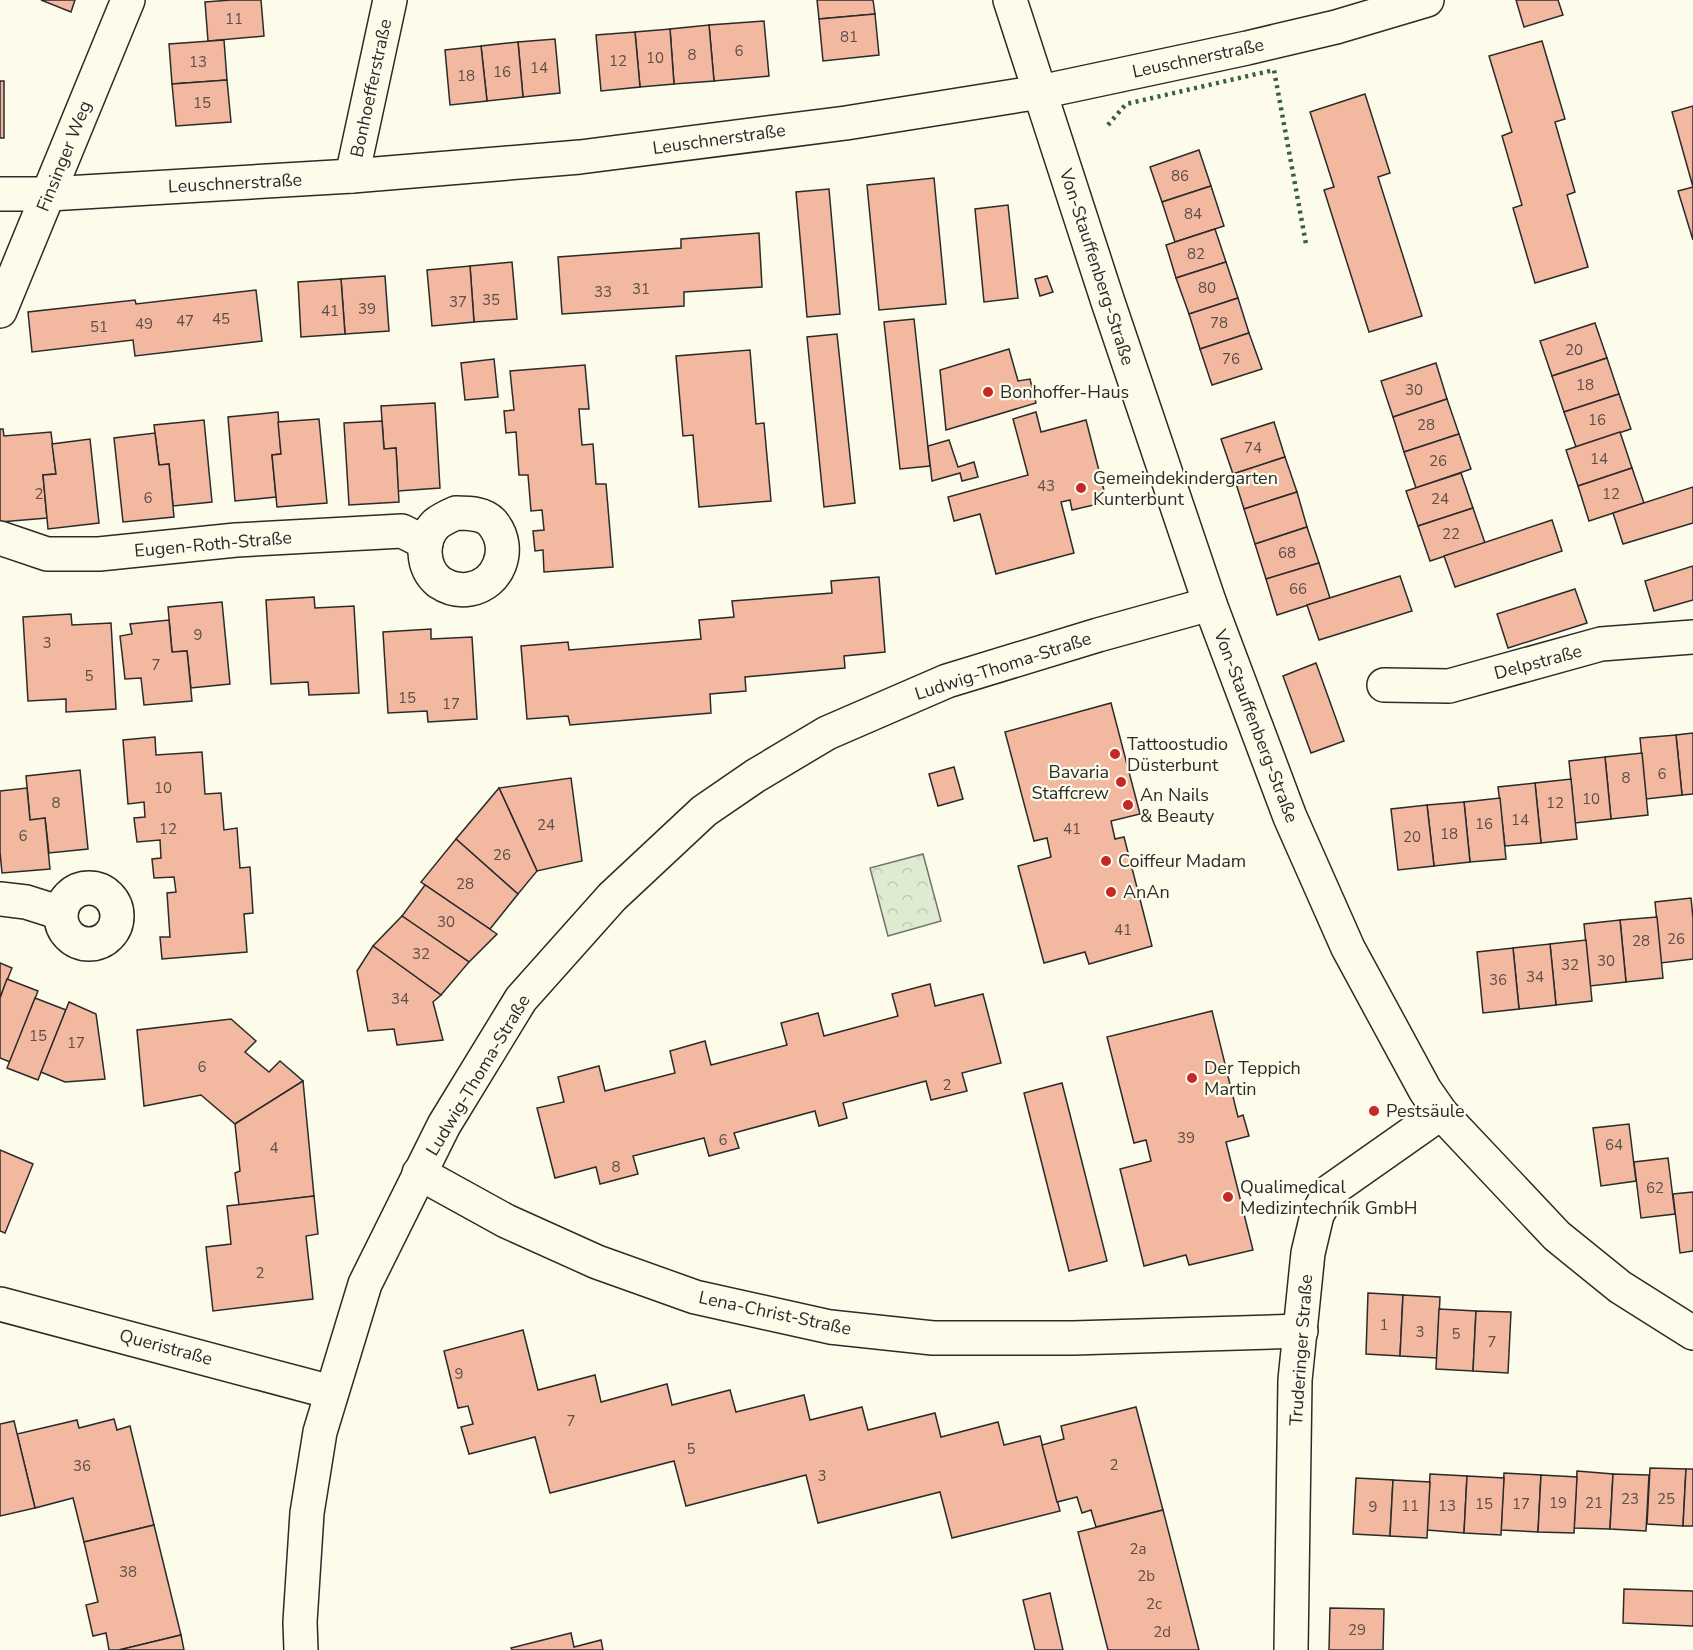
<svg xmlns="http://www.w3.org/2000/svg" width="1693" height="1650" viewBox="0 0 1693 1650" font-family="'Nunito Sans',sans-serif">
	<defs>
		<pattern id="park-crowns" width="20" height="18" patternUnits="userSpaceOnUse" patternTransform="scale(1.5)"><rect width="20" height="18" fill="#deebd1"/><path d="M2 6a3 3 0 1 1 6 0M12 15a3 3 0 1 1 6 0" fill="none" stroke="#bfcab4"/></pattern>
	</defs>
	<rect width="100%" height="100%" fill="#fdfbea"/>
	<!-- park -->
	<polygon fill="url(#park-crowns)" stroke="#74746e" stroke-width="1.5" points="923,854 941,921 888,936 870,868"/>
	<!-- building -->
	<g fill="#f2b8a0" stroke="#2b2b2b" stroke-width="1.5">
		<polygon points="41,0 75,0 71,12"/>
		<polygon points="231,0 261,0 264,36 208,41 205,2"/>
		<polygon points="817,0 873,0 875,14 819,19"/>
		<polygon points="1516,0 1558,0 1563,15 1524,27"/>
		<polygon points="875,14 879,55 823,61 819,19"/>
		<polygon points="764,21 769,76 714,81 709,25"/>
		<polygon points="709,25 714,81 674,84 670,29"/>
		<polygon points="670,29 674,84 640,87 635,32"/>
		<polygon points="635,32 640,87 601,91 596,35"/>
		<polygon points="555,39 560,93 523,97 518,42"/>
		<polygon points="224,40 227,80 172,84 169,44"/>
		<polygon points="1542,41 1565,119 1555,122 1575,192 1567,195 1588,267 1535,283 1513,208 1522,205 1502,136 1512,132 1489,56"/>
		<polygon points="518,42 523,97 487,101 481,46"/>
		<polygon points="481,46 487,101 450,105 445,50"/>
		<polygon points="227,80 231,122 176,126 172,84"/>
		<rect x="0" y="81" width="4" height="57"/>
		<polygon points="1365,94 1390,173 1378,177 1422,316 1369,332 1324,190 1334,187 1310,112"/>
		<polygon points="1693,106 1693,240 1678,191 1693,187 1672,112"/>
		<polygon points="1199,150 1211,186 1162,202 1150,167"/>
		<polygon points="934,178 946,304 879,310 867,185"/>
		<polygon points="1211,186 1224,226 1175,242 1162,202"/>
		<polygon points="829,189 840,314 807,317 796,192"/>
		<polygon points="1008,205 1018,298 984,302 975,209"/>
		<polygon points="1215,229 1226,262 1176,278 1166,245"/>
		<polygon points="759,233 762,287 684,292 684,306 562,314 558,257 681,248 681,239"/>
		<polygon points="512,262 517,319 474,322 470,266"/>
		<polygon points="1226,262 1238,298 1189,314 1176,278"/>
		<polygon points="470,266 474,322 432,326 427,270"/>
		<polygon points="385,276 389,331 345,334 341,279"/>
		<polygon points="1047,276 1053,292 1040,296 1035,279"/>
		<polygon points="341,279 345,334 301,337 298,282"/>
		<polygon points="256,290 262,341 135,356 133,340 32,352 28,312 135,300 136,304"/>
		<polygon points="1238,298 1249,333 1200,349 1189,314"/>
		<polygon points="914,319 930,466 900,469 884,322"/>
		<polygon points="1595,323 1607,358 1552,376 1540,341"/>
		<polygon points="1249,333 1262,369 1212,385 1200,349"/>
		<polygon points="837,334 855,503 824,507 807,337"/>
		<polygon points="1009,349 1018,381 1030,379 1036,403 946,430 940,370"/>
		<polygon points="750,350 756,424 764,423 771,501 699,507 693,435 683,436 676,356"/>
		<polygon points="1607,358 1619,394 1564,412 1552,376"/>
		<polygon points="494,359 498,397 465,400 461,363"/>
		<polygon points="1436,363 1447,399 1393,417 1381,381"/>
		<polygon points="585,365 589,409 579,409 582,445 593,444 596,484 606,484 613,567 544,572 543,550 535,551 533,531 544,530 542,510 531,511 528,475 519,475 516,432 506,433 504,411 514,410 510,371"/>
		<polygon points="1619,394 1631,429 1576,447 1564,412"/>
		<polygon points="1447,399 1459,434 1404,452 1393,417"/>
		<polygon points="435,403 440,488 398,491 396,448 384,449 381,406"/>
		<polygon points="278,412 281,454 272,455 276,497 235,501 228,417"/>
		<polygon points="1036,412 1041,432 1086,420 1107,502 1072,510 1070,500 1061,502 1074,553 996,574 980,514 954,521 948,497 1028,475 1013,419"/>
		<polygon points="319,419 327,503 277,507 272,455 281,454 278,422"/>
		<polygon points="204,420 212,502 173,506 169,464 159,465 154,425"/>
		<polygon points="382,421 384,449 396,448 399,502 349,505 344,423"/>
		<polygon points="1274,422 1285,457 1233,474 1221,439"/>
		<polygon points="0,429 3,429 4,436 51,432 56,474 43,475 47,518 0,522"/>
		<polygon points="1620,432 1632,468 1578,486 1566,450"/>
		<polygon points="155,433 159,465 169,464 174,517 123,522 114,438"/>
		<polygon points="1459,434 1471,469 1416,488 1404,452"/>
		<polygon points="90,439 99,523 48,529 43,475 56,474 52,444"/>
		<polygon points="949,440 958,467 974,462 978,477 962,481 960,473 932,481 928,446"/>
		<polygon points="1285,457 1297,492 1244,509 1233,474"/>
		<polygon points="1632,468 1644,503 1589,521 1578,486"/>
		<polygon points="1461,473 1473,508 1418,526 1406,491"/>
		<polygon points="1693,487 1693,523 1623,544 1613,513"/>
		<polygon points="1297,492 1307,527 1255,544 1244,509"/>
		<polygon points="1473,508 1485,543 1430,561 1418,526"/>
		<polygon points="1552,520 1562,551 1455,587 1444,556"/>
		<polygon points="1307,527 1319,563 1266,579 1255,544"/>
		<polygon points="1319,563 1330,598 1277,615 1266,579"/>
		<polygon points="1693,566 1693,600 1654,611 1645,581"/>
		<polygon points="1400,576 1412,611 1319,640 1307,605"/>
		<polygon points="879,577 885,652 844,656 845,668 745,677 746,691 710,694 711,713 570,725 568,716 527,719 521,646 568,642 569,650 701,639 699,620 734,617 732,601 832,593 831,581"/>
		<polygon points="1575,589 1587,623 1508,648 1497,614"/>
		<polygon points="314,597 315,608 354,606 359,693 309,695 308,682 271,684 266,600"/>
		<polygon points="222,602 230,684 191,688 187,651 172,652 168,607"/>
		<polygon points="71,614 72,625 111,623 116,709 66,712 66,699 28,701 23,617"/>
		<polygon points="169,620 172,652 187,651 192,701 144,705 141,678 125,679 120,636 132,634 130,624"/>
		<polygon points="431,629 431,639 472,637 477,719 428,722 427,711 388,713 383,632"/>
		<polygon points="1316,663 1344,741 1311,753 1283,676"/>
		<polygon points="1111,703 1140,814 1111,821 1115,839 1124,837 1152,946 1089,964 1085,952 1044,963 1018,866 1051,857 1047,838 1034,841 1005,732"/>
		<polygon points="1693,733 1693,794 1682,795 1676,735"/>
		<polygon points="1676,735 1682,795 1646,799 1640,738"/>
		<polygon points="155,737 156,755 202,752 205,794 221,793 224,830 237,828 240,868 250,867 253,913 244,914 247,952 162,959 160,937 170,937 167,893 176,892 174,877 154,878 152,859 161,858 160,840 137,842 134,818 145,817 144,802 128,804 123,740"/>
		<polygon points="1642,753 1648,815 1611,819 1605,757"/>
		<polygon points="1605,757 1611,819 1575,823 1569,761"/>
		<polygon points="954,767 963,799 938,806 929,774"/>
		<polygon points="80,770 88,849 49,853 45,818 30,820 26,776"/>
		<polygon points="571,778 582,861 537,871 499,788"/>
		<polygon points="1571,779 1577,839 1541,843 1535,783"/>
		<polygon points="1535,783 1541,843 1505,846 1498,787"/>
		<polygon points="27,788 30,820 45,818 50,869 2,873 0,852 0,791"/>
		<polygon points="499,788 537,871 518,894 456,839"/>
		<polygon points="1500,798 1506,859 1470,862 1464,802"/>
		<polygon points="1464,802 1470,862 1434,866 1427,805"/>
		<polygon points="1427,805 1434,866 1398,870 1391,809"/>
		<polygon points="456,839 518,894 490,929 421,882"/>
		<polygon points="425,885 497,934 469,962 402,916"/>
		<polygon points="1691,898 1693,918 1693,959 1661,963 1655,902"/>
		<polygon points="402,916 469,962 441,995 373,946"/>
		<polygon points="1657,917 1663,978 1626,982 1620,920"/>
		<polygon points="1620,920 1626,982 1590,986 1584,924"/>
		<polygon points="1586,940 1592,1001 1556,1005 1550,944"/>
		<polygon points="1550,944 1556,1005 1519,1009 1513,948"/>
		<polygon points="373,946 441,995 433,1002 443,1040 397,1045 394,1029 368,1031 357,971"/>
		<polygon points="1513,948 1519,1009 1483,1013 1477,952"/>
		<polygon points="0,963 12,968 0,998"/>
		<polygon points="7,979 38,991 10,1062 0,1058 0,998"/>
		<polygon points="930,984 935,1006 983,994 1001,1063 962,1073 967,1091 931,1100 926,1081 843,1103 847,1118 819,1126 815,1111 734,1133 739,1148 709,1156 704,1138 633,1156 638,1174 600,1184 596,1167 555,1178 537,1108 564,1102 558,1077 599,1066 605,1091 675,1073 670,1051 705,1041 711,1065 787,1045 781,1023 818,1013 824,1036 898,1016 892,994"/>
		<polygon points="35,998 66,1010 38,1080 7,1068"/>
		<polygon points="69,1002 96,1014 105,1079 65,1082 41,1072"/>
		<polygon points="1212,1011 1238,1117 1243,1115 1249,1136 1226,1142 1253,1250 1189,1265 1186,1255 1144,1266 1120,1169 1151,1161 1146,1140 1134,1143 1107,1037"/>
		<polygon points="231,1019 256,1041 245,1052 269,1072 280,1061 303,1081 235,1124 201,1095 144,1106 137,1030"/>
		<polygon points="303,1081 314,1196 239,1205 235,1173 240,1171 235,1124"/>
		<polygon points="1062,1083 1107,1261 1069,1271 1024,1093"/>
		<polygon points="1629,1124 1636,1181 1601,1186 1593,1128"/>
		<polygon points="0,1150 33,1164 5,1233 0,1231"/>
		<polygon points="1668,1158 1675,1214 1641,1218 1634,1162"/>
		<polygon points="1693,1192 1693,1251 1680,1253 1673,1194"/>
		<polygon points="314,1196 318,1234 306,1236 313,1299 213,1311 206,1247 231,1244 227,1206"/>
		<polygon points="1368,1293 1403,1295 1400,1356 1366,1354"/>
		<polygon points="1403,1295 1440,1297 1437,1358 1400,1356"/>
		<polygon points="1439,1309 1476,1311 1473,1371 1436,1369"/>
		<polygon points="1476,1311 1511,1312 1508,1373 1473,1371"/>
		<polygon points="523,1330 538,1390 595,1375 601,1402 667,1384 672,1405 730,1390 736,1412 804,1395 810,1420 862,1407 868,1430 935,1413 941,1437 998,1422 1004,1445 1040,1436 1060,1511 952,1538 940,1492 818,1523 806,1475 686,1506 674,1461 550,1493 535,1437 469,1454 461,1427 473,1424 468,1406 458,1408 444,1351"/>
		<polygon points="1136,1407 1163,1510 1096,1527 1091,1510 1082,1513 1077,1497 1057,1502 1042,1445 1064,1439 1061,1426"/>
		<polygon points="114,1419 117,1430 130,1426 154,1525 84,1542 73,1498 35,1508 17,1434 77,1420 79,1428"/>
		<polygon points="14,1421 35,1508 0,1516 0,1424"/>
		<polygon points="1650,1468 1686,1469 1683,1526 1647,1524"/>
		<polygon points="1686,1469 1693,1469 1693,1526 1683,1526"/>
		<polygon points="1577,1471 1613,1474 1610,1529 1574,1528"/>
		<polygon points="1504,1473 1541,1475 1538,1532 1501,1530"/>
		<polygon points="1430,1474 1467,1476 1464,1533 1427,1530"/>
		<polygon points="1613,1474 1649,1475 1646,1531 1610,1529"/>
		<polygon points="1541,1475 1577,1477 1574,1533 1538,1532"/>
		<polygon points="1467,1476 1504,1478 1501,1535 1464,1533"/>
		<polygon points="1356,1478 1393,1480 1390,1536 1353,1534"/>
		<polygon points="1393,1480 1430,1482 1427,1538 1390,1536"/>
		<polygon points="1163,1510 1199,1650 1108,1650 1078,1532"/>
		<polygon points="154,1525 181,1635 119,1650 109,1650 106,1633 93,1636 86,1605 98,1602 84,1542"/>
		<polygon points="1624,1589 1693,1591 1693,1626 1623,1623"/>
		<polygon points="1050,1593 1063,1650 1035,1650 1023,1600"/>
		<polygon points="1330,1608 1384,1609 1383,1650 1329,1650"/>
		<polygon points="571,1633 574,1647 601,1640 603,1650 512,1650 511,1648"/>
		<polygon points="181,1635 184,1650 119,1650"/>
	</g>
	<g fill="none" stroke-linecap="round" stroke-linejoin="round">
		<defs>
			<g id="street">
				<polyline points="1010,0 1108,302 1210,604 1290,817 1348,948 1425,1090 1441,1113 1557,1236 1620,1287 1693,1333"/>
				<polyline points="352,176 390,0"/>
				<polyline points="0,194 49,194 352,176 580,157 846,123 1040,92 1247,48 1336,27 1427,0"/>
				<polyline points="0,311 128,0"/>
				<path d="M456 513C469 513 486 513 494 525 512 549 499 584 470 589 459 591 448 588 439 582 422 568 420 540 436 524 442 519 449 516 456 513Z"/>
				<polyline points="0,538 47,554 99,554 236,540 402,531 426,543"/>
				<polyline points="1384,685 1449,686 1601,644 1693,637"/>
				<circle cx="89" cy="916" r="28"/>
				<polyline points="0,899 26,902 61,913"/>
				<polyline points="419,1173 506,1221 597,1262 695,1297 830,1327 933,1338 1073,1338 1301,1331"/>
				<polyline points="0,1304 331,1392"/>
				<polyline points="301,1650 300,1622 307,1513 320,1432 365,1284 444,1125 521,999 612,897 704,811 755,776 827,733 947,681 1098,635 1210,604"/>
				<polyline points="1291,1650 1295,1380 1308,1253 1317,1215 1330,1191 1441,1113"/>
			</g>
		</defs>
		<!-- street casing -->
		<use href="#street" stroke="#2b2b2b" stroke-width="36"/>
		<!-- street -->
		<use href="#street" stroke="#fdfbea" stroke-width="33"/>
		<!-- hedge -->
		<polyline stroke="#34623c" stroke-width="4.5" stroke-dasharray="3 4.5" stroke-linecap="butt" points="1108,125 1126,104 1274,70 1306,244"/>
	</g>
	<!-- markers -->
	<g fill="#c62828" stroke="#fdfbea" stroke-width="2">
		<circle cx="988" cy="392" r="6"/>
		<circle cx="1081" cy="488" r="6"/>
		<circle cx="1115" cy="754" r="6"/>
		<circle cx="1121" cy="782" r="6"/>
		<circle cx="1128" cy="805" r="6"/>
		<circle cx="1106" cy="861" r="6"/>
		<circle cx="1111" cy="892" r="6"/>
		<circle cx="1192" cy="1078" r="6"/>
		<circle cx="1374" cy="1111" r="6"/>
		<circle cx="1228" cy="1197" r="6"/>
	</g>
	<g text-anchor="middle" stroke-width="4.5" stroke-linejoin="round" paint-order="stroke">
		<!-- number labels -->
		<g font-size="15" fill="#5d4e48">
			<text x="234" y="24">11</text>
			<text x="849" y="42">81</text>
			<text x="739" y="56">6</text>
			<text x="692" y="60">8</text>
			<text x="655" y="63">10</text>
			<text x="618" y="66">12</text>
			<text x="198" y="67">13</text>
			<text x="539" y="73">14</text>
			<text x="502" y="77">16</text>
			<text x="466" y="81">18</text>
			<text x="202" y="108">15</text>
			<text x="1180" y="181">86</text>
			<text x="1193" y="219">84</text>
			<text x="1196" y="259">82</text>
			<text x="1207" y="293">80</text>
			<text x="641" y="294">31</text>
			<text x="603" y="297">33</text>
			<text x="491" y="305">35</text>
			<text x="458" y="307">37</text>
			<text x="367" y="314">39</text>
			<text x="330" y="316">41</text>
			<text x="221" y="324">45</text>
			<text x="185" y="326">47</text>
			<text x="1219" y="328">78</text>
			<text x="144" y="329">49</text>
			<text x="99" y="332">51</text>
			<text x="1574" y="355">20</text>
			<text x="1231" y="364">76</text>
			<text x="1585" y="390">18</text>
			<text x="1414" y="395">30</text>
			<text x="1597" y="425">16</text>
			<text x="1426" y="430">28</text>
			<text x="1253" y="453">74</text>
			<text x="1599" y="464">14</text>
			<text x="1438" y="466">26</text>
			<text x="1046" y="491">43</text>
			<text x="39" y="499">2</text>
			<text x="1611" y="499">12</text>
			<text x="148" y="503">6</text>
			<text x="1440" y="504">24</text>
			<text x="1451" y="539">22</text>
			<text x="1287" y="558">68</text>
			<text x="1298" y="594">66</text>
			<text x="198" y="640">9</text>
			<text x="47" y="648">3</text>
			<text x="156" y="670">7</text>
			<text x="89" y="681">5</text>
			<text x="407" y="703">15</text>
			<text x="451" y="709">17</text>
			<text x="1662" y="779">6</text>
			<text x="1626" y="783">8</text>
			<text x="163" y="793">10</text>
			<text x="1591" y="804">10</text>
			<text x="56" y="808">8</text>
			<text x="1555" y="808">12</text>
			<text x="1520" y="825">14</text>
			<text x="1484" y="829">16</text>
			<text x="546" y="830">24</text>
			<text x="168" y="834">12</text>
			<text x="1072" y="834">41</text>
			<text x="1449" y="839">18</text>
			<text x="23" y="841">6</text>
			<text x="1412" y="842">20</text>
			<text x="502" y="860">26</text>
			<text x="465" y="889">28</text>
			<text x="446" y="927">30</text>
			<text x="1123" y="935">41</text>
			<text x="1676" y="944">26</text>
			<text x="1641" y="946">28</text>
			<text x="421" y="959">32</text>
			<text x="1606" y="966">30</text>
			<text x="1570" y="970">32</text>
			<text x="1535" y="982">34</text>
			<text x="1498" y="985">36</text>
			<text x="400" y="1004">34</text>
			<text x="38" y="1041">15</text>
			<text x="76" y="1048">17</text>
			<text x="202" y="1072">6</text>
			<text x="947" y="1090">2</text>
			<text x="1186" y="1143">39</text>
			<text x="723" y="1145">6</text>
			<text x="1614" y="1150">64</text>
			<text x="274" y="1153">4</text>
			<text x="616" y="1172">8</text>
			<text x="1655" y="1193">62</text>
			<text x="260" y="1278">2</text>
			<text x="1384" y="1330">1</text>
			<text x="1420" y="1337">3</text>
			<text x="1456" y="1339">5</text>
			<text x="1492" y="1347">7</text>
			<text x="459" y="1379">9</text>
			<text x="571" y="1426">7</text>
			<text x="691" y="1454">5</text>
			<text x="1114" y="1470">2</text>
			<text x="82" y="1471">36</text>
			<text x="822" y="1481">3</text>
			<text x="1630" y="1504">23</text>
			<text x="1666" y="1504">25</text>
			<text x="1558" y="1508">19</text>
			<text x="1594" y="1508">21</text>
			<text x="1484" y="1509">15</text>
			<text x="1521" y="1509">17</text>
			<text x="1410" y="1511">11</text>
			<text x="1447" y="1511">13</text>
			<text x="1373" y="1512">9</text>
			<text x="1138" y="1554">2a</text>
			<text x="128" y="1577">38</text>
			<text x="1146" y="1581">2b</text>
			<text x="1154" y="1609">2c</text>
			<text x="1357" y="1635">29</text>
			<text x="1162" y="1637">2d</text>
		</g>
		<!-- street labels -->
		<g font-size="18" fill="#2b2b2b" stroke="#fdfbea">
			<text transform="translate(1198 58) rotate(-12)" y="6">Leuschnerstraße</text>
			<text transform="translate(371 88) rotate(-78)" y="6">Bonhoefferstraße</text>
			<text transform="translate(719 139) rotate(-8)" y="6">Leuschnerstraße</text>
			<text transform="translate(64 156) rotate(-68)" y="6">Finsinger Weg</text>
			<text transform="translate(235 183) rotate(-3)" y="6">Leuschnerstraße</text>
			<text transform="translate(1097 267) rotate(72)" y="6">Von-Stauffenberg-Straße</text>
			<text transform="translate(213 544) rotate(-5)" y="6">Eugen-Roth-Straße</text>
			<text transform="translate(1538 662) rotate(-15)" y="6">Delpstraße</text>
			<text transform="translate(1003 666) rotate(-18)" y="6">Ludwig-Thoma-Straße</text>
			<text transform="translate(1256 726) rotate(69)" y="6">Von-Stauffenberg-Straße</text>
			<text transform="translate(478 1075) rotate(-59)" y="6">Ludwig-Thoma-Straße</text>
			<text transform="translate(775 1313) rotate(12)" y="6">Lena-Christ-Straße</text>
			<text transform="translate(166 1347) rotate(15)" y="6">Queristraße</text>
			<text transform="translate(1301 1350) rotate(-86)" y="6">Truderinger Straße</text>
		</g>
		<!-- poi labels -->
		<g font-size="18" fill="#2b2b2b" stroke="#fdfbea" text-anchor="start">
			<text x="1000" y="398">Bonhoffer-Haus</text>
			<text x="1093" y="484">Gemeindekindergarten<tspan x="1093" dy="21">Kunterbunt</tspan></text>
			<text x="1127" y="750">Tattoostudio<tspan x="1127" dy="21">Düsterbunt</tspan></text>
			<text x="1109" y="778" text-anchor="end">Bavaria<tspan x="1109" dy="21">Staffcrew</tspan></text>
			<text x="1140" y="801">An Nails<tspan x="1140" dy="21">&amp; Beauty</tspan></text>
			<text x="1118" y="867">Coiffeur Madam</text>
			<text x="1123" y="898">AnAn</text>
			<text x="1204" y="1074">Der Teppich<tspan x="1204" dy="21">Martin</tspan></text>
			<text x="1386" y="1117">Pestsäule</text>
			<text x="1240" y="1193">Qualimedical<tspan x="1240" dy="21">Medizintechnik GmbH</tspan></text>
		</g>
	</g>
</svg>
